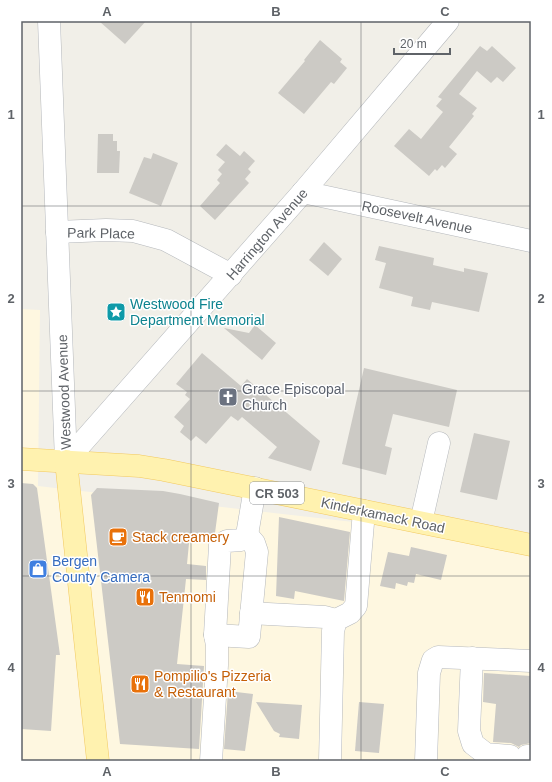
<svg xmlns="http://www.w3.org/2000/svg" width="552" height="782" viewBox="0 0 552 782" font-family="Helvetica,sans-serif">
	<rect width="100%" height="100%" fill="#f1efe8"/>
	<!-- commercial -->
	<polygon fill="#fef7e0" points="21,309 40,310 38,486 371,524 531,539 531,761 21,761"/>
	<!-- building -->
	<g fill="#cccac5">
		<polygon points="99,21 146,21 125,44"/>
		<polygon points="320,40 342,59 340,62 347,68 334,84 331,82 304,114 278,93 305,61 304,60"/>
		<polygon points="480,46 487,51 492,46 516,68 503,82 497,77 491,83 477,71 459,94 477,108 472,114 474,116 449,147 457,154 445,168 442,165 437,171 435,169 429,176 394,146 409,129 421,139 443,112 436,106 442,99 438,97"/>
		<polygon points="98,134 113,134 113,141 117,141 117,151 120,151 119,173 97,173"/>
		<polygon points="226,144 240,156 244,151 255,161 248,169 251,172 245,179 249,183 215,220 200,206 220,183 217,180 222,174 218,170 225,162 216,155"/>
		<polygon points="153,153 178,163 161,206 129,193 144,157 151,159"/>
		<polygon points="324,242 342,259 328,276 309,260"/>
		<polygon points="379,246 434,258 433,265 464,272 464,268 488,273 479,312 432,302 430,310 411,306 413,297 379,288 386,263 375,260"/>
		<polygon points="255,325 276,343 262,360 224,328 249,333"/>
		<polygon points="202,353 241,386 247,379 320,441 311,471 268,458 277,447 242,417 238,421 231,416 206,444 196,436 191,441 180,432 184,426 174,417 190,399 185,395 187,392 176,384"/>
		<polygon points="364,368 457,390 449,427 393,414 385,446 392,448 386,475 342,464"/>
		<polygon points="474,433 510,441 497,500 460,492"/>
		<polygon points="21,483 33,484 37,488 60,655 56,655 51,731 21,729"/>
		<polygon points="97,488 163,491 180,494 219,503 215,533 212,535 190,533 187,564 206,566 206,580 186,579 177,664 204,666 199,749 120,744 91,495"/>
		<polygon points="279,517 350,532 344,601 295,591 294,599 276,596"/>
		<polygon points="411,547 447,555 441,580 416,574 414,583 408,582 407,586 396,583 395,589 380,586 388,552 409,556"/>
		<polygon points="484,673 531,676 531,743 521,745 519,747 511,743 493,742 496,704 483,702"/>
		<polygon points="228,691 253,694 245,751 224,749"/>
		<polygon points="256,702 302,705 299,739 279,737 280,734 274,731"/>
		<polygon points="359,702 384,704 379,753 355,751"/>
	</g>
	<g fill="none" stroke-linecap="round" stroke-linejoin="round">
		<defs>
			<g id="minor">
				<polyline points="49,21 66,461"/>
				<polyline points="303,192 531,241"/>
				<polyline points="57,232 106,230 133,231 166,240 231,275"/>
				<polyline points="66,461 303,192 448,21"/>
				<polyline points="421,522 439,443"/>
				<polyline points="251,613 325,617 336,620"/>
				<polyline points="215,635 249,637 257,552 254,543 247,535"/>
				<polyline points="472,658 469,731 473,744 486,754 510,756"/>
				<polyline points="527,756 531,756"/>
				<polyline points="211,761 217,665 217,645 215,635 220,545 227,541 241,540 247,535 255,488"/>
				<polyline points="330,761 333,631 336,620 350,613 356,606 364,511"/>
				<polyline points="426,761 429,673 433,660 438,657 531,661"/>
			</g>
			<g id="major">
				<polyline points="21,459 139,466 164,470 531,545"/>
				<polyline points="66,461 98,761"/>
			</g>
		</defs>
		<!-- minor casing -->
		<use href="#minor" stroke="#b5b8bc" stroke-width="23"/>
		<!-- major casing -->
		<use href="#major" stroke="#f2c960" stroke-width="23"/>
		<!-- minor -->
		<use href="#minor" stroke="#fff" stroke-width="22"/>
		<!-- major -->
		<use href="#major" stroke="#fff2af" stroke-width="22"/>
	</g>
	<!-- grid -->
	<path fill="none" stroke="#5f6368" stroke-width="1" stroke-opacity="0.55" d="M191 21V761M361 21V761M21 206H531M21 391H531M21 576H531"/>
	<!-- icons -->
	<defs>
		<symbol id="sight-square" viewBox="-11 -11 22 22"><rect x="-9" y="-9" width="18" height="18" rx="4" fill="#0f9aa8" stroke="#fff"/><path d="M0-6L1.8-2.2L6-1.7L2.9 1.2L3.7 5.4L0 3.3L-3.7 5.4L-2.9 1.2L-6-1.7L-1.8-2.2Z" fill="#fff"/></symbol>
		<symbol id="church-square" viewBox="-11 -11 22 22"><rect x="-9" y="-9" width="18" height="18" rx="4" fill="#6b7280" stroke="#fff"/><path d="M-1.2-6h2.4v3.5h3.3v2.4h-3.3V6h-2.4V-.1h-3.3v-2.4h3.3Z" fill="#fff"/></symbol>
		<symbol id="cafe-square" viewBox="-11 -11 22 22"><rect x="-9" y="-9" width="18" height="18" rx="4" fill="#e8710a" stroke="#fff"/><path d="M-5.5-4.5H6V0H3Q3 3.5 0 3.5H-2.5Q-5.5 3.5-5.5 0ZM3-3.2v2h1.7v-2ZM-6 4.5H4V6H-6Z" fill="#fff"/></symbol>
		<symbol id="shop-square" viewBox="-11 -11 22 22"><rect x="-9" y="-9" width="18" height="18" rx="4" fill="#3f7fe0" stroke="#fff"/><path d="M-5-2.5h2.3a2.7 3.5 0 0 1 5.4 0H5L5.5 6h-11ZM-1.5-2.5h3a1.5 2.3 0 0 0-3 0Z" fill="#fff"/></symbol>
		<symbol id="restaurant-square" viewBox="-11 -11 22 22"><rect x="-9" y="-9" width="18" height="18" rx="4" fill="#e8710a" stroke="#fff"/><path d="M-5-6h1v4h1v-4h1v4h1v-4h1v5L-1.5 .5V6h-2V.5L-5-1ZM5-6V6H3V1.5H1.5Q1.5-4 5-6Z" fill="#fff"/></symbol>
	</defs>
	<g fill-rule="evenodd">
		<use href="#sight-square" x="105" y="301" width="22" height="22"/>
		<use href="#church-square" x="217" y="386" width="22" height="22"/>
		<use href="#cafe-square" x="107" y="526" width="22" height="22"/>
		<use href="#shop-square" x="27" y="558" width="22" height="22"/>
		<use href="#restaurant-square" x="134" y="586" width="22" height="22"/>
		<use href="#restaurant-square" x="129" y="673" width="22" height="22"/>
	</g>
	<g text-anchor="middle" stroke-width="3" stroke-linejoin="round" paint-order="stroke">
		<!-- shield labels -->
		<rect fill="#fff" stroke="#8f9295" stroke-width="1" x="250" y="482" width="54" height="22" rx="3"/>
		<g font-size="13" font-weight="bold" fill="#5f6368">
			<text x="277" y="498">CR 503</text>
		</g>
		<!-- street labels -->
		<g font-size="14" fill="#5f6368" stroke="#fff">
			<text transform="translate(417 217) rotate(12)" y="5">Roosevelt Avenue</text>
			<text transform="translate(101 233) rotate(1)" y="5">Park Place</text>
			<text transform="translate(267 234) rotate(-49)" y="5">Harrington Avenue</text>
			<text transform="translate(64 392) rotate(-92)" y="5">Westwood Avenue</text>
			<text transform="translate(383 515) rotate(12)" y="5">Kinderkamack Road</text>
		</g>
		<!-- culture labels -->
		<g font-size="14" fill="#0d838f" stroke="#fff" text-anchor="start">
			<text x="130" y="309">Westwood Fire<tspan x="130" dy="16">Department Memorial</tspan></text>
		</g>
		<!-- worship labels -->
		<g font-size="14" fill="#5b616d" stroke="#fff" text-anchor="start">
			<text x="242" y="394">Grace Episcopal<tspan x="242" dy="16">Church</tspan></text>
		</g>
		<!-- food labels -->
		<g font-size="14" fill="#c56008" stroke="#fff" text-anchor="start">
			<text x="132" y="542">Stack creamery</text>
			<text x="159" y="602">Tenmomi</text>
			<text x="154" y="681">Pompilio's Pizzeria<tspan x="154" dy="16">&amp; Restaurant</tspan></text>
		</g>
		<!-- shop labels -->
		<g font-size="14" fill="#366cbe" stroke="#fff" text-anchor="start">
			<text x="52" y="566">Bergen<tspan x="52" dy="16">County Camera</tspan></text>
		</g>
	</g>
	<!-- border -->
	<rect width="552" height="782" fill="none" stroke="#ffffff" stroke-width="44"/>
	<!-- scale -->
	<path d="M394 48v6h56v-6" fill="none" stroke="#5f6368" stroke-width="2"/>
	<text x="400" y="48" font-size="12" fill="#5f6368" stroke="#ffffff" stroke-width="3" paint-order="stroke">20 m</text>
	<rect x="22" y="22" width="508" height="738" fill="none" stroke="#5f6368" stroke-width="1.5"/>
	<g font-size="13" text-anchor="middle" font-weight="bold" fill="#5f6368">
		<text x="107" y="16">A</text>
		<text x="276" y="16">B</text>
		<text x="445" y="16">C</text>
		<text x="11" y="119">1</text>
		<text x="541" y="119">1</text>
		<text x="11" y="303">2</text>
		<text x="541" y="303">2</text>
		<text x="11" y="488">3</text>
		<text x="541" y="488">3</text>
		<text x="11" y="672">4</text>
		<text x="541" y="672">4</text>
		<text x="107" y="776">A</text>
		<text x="276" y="776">B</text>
		<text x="445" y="776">C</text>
	</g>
</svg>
